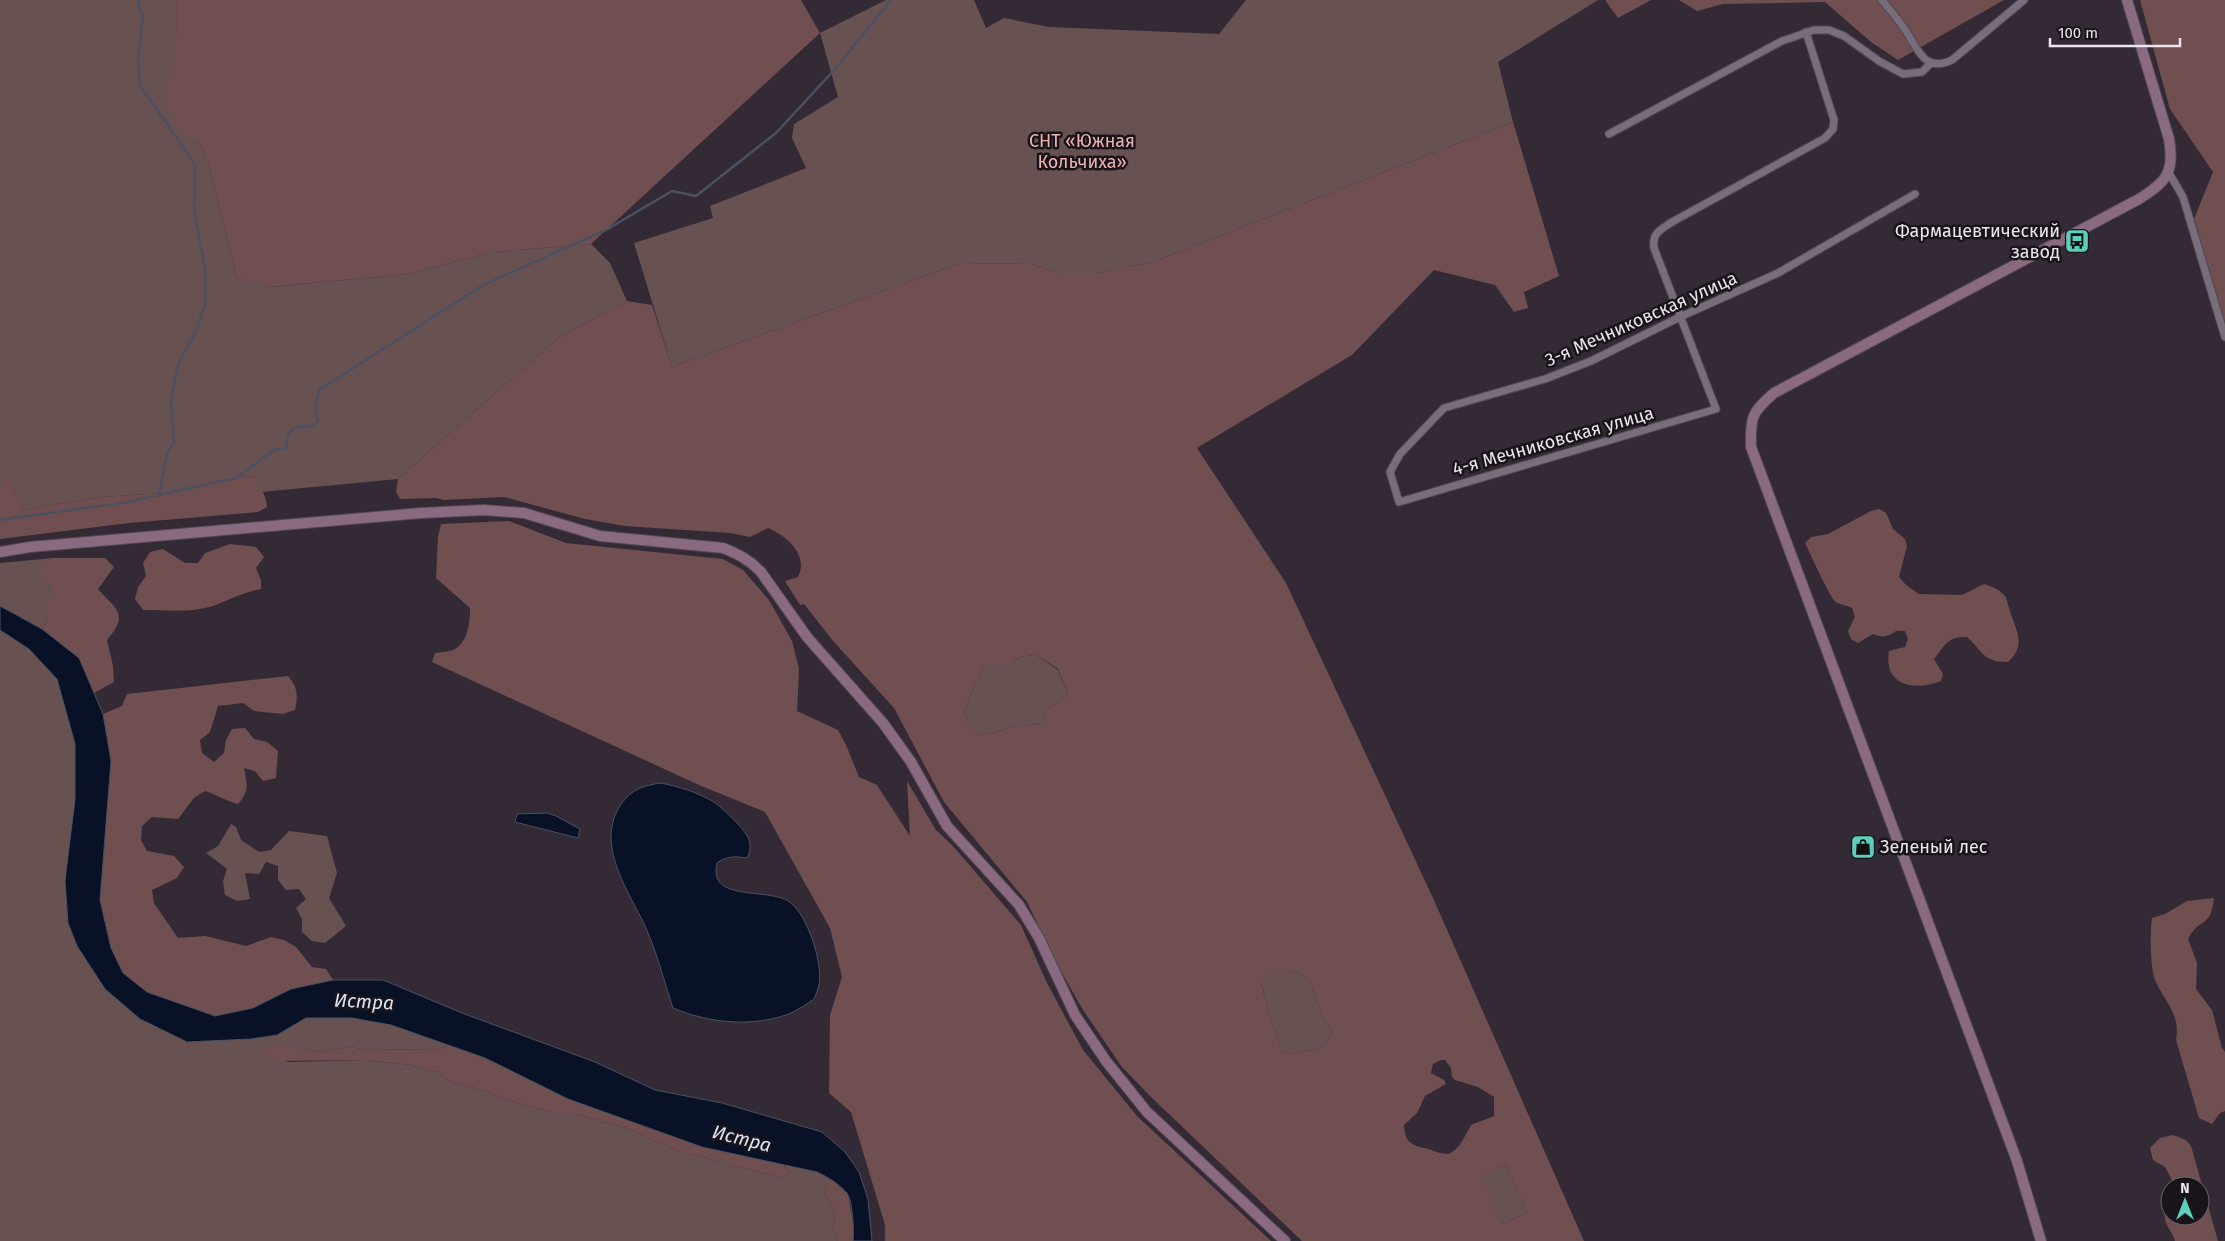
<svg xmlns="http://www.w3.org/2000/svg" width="2225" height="1241" viewBox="0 0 2225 1241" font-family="'Fira Sans',sans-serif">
	<rect width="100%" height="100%" fill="#342a36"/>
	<!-- green -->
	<g fill="#675151">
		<polygon points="0,0 178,0 177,34 198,140 208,162 237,278 269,287 409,274 492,252 591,244 610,263 627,301 558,338 398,479 261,492 257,478 242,476 163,493 101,497 23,510 9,480 0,485"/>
		<polygon points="886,0 974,0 986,28 1004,18 1049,27 1219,34 1246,0 1598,0 1498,62 1513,122 1153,262 1096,273 1058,273 1028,263 958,264 672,367 634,243 713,218 710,206 806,168 792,138 794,124 838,97 820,33"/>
		<path d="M53 558 41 564C45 573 55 588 52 599 48 612 45 605 47 622L42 629 0 606V563Z"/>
		<path d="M0 630 29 649 57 679 75 744V799L105 989 277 1035 305 1018H352L391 1025 450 1045 437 1050 363 1049 349 1047 319 1052 274 1046 262 1053 289 1062 366 1060 411 1065 424 1070 438 1072 449 1081 490 1092 503 1099 557 1113H572L626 1128 676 1150 782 1178 789 1173 784 1163 817 1172 831 1179 823 1191C833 1205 837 1213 833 1230L838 1241H0Z"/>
		<path d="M1036 655 1058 670 1068 694 1045 711 1044 724C1031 725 1017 725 1005 729 976 737 978 740 963 712 969 704 967 701 971 694 976 683 981 674 984 663H1012L1019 657Z"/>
		<polygon points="231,824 236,827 241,840 259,852 271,850 289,831 327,836 337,873 329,898 346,926 325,943 312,941 302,932 302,919 296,908 306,899 299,889 286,890 278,880 278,866 266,862 259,874 245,873 250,899 237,901 225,895 223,881 227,869 206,853 218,846"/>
		<polygon points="1298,972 1310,982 1322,1015 1333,1033 1319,1049 1292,1054 1283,1052 1269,1014 1261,982 1266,974"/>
		<polygon points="1506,1164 1527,1213 1502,1224 1480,1175"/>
	</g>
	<!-- forest -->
	<g fill="#704f50" fill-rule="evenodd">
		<polygon points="178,0 801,0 820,33 591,244 492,252 409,274 268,287 237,278 208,162 198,140 181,135 165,103 177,34"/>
		<polygon points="1605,0 1651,0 1618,18"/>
		<polygon points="1679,0 2004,0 1898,60 1871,42 1825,2 1723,4 1697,11"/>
		<polygon points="2140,0 2225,0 2225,326 2194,219 2213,172 2170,109"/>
		<path d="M1513 122 1559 276 1524 292 1528 308 1514 312 1495 285 1434 270 1352 355 1197 448 1286 583 1433 898 1584 1241H1302L1150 1096 1122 1067 1083 1010 1058 966 1027 902 944 802 894 708 834 642 804 604 800 605 785 581 798 577C809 555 787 536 768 528L750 537 730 533 625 526 585 519 504 497 444 500 436 498 400 499 396 492 398 479 558 338 627 301 652 305 672 367 958 264 1028 263 1058 273H1096L1153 262ZM1036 655 1058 669 1068 694 1045 711 1044 724C1031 725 1017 725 1005 729 977 737 978 740 963 712 969 704 967 701 971 694 976 683 981 675 984 663H1012L1019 657ZM1298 972 1310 982 1322 1015 1333 1033 1319 1049 1292 1054 1283 1052 1269 1014 1261 983 1266 975ZM1441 1060H1445L1451 1068 1452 1077 1455 1080 1478 1087 1494 1097V1116L1471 1125C1465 1135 1460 1150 1448 1154 1440 1154 1435 1151 1428 1149 1413 1145 1405 1145 1404 1125L1417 1113 1425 1096 1446 1084 1444 1080 1431 1073 1433 1064ZM1506 1164 1527 1213 1502 1224 1481 1175Z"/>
		<path d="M242 476 257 478C260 488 267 497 267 507L258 512 129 523 0 539V485L9 479 23 510 101 497 163 493Z"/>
		<path d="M1879 509 1886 513 1893 529 1905 539 1907 546 1899 577 1906 585 1919 594 1962 595 1984 584C1991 586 2000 590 2005 596 2007 599 2008 606 2010 611 2016 631 2027 645 2008 662 1982 662 1983 651 1967 637 1948 636 1945 645 1934 659L1943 674 1941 681C1916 691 1883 687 1889 651L1905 647 1908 639 1905 631H1896C1888 637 1882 638 1873 634L1858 643 1851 639 1848 631 1855 617 1852 608C1847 605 1842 605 1837 603 1831 601 1810 553 1805 543L1811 537 1828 534 1871 511Z"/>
		<path d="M509 521 566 543 723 559 743 570 769 600 792 641 799 669 797 711 838 730 846 745 859 777 877 785 910 836 907 781 936 830 952 845 1021 925 1047 983 1083 1050 1137 1116 1271 1241H885V1225L851 1112 829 1093 830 1015 842 977 830 928 765 812 699 785 432 662 435 653C441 652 450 652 455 649 468 642 470 621 470 608L436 578 438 537 441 524Z"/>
		<path d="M230 544 256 547 264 557 256 568 261 580V589C244 592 229 600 213 606 191 613 166 610 143 610L135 599 138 587 146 576 143 563 150 552 163 549 185 563H198L205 553Z"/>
		<path d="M53 558H105L114 567 98 589C116 610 130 613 107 640L113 666 114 682 94 693 79 658 42 629 47 622 45 609 52 598 51 585 41 577V563Z"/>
		<path d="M288 676C298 687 298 696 295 710L282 714 254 711 243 703 218 706 210 732 200 740 202 753 214 762 224 753 226 740 232 729 245 728 254 739 267 742 278 751 276 778 263 781 255 771 244 768C247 785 250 790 238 804 226 801 217 795 205 791L194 798 178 819 152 817 142 826 141 840 147 851 174 856 184 867 177 878 152 890 154 903 178 938 205 936 246 946 271 937 284 940 296 947 312 967 326 969 333 980 291 989 253 1008 215 1016 147 992 123 974 111 948 100 900 111 761 103 714 122 706 127 694Z"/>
		<path d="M2214 898C2211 929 2199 917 2188 939L2197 963 2196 989 2212 1010 2222 1048 2225 1052V1111L2220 1113 2212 1124 2199 1118 2176 1040C2181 1014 2164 1001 2155 980 2150 967 2150 932 2152 918L2165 914 2187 901Z"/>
		<polygon points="274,1045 319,1052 349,1047 363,1049 437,1050 450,1045 485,1058 702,1147 783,1163 789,1173 782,1178 676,1150 626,1128 572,1113 557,1113 503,1099 490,1092 449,1081 438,1072 424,1070 411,1065 366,1060 273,1061 261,1052"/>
		<path d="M2173 1135 2186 1140 2191 1146 2218 1241H2175C2173 1233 2166 1226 2165 1219 2163 1207 2168 1191 2172 1180L2165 1167 2153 1160 2150 1148 2160 1138ZM2170 1186H2200V1216H2170Z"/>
		<path d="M831 1179 848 1194 854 1229 853 1241H838L833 1230C837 1213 833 1205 823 1191Z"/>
	</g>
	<!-- water -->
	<g fill="#081126" stroke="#4c5162">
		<path d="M0 606 42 629 79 658 103 714 111 761 100 900 111 948 123 973 147 992 215 1016 253 1008 291 989 333 980H383L462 1013 595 1062 655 1090 722 1103 822 1132 845 1152 859 1172 868 1199 872 1241H853C854 1230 853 1202 847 1193 839 1184 828 1177 817 1172L702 1147 568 1099 485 1058 391 1025 352 1018H306L277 1035 251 1039 187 1042 140 1019 105 989 77 946 68 923 65 881 75 799V744L57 679 29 649 0 630Z"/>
		<path d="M660 783C677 786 697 792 712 801 720 805 747 831 749 840 751 846 750 853 747 858 734 856 727 856 717 863 707 904 771 886 791 903 808 917 823 963 819 985 818 989 816 995 814 999 807 1004 799 1009 791 1013 754 1028 708 1023 673 1008 664 981 657 953 646 928 629 891 593 843 622 803 632 789 643 786 660 783Z"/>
		<polygon points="547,813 556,816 580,829 578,838 515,822 517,814"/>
	</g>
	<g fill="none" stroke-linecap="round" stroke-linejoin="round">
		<!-- stream -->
		<g stroke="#4c5162" stroke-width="2.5">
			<polyline points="140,0 138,5 143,16 138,60 140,86 168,125 195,165 194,210 205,269 205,304 196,331 178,364 171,402 174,442 167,454 159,494"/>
			<polyline points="0,520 127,502 236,478 274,450 286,448 288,434 294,428 312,426 318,421 315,410 319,390 483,285 606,230 672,191 696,196 776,133 836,68 891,0"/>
		</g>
		<defs>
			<g id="minor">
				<path d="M1882 0C1890 10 1899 20 1906 31 1918 50 1925 73 1952 60L2024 0"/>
				<path d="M1806 32 1834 120 1833 129 1825 138 1672 222C1660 230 1652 233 1654 248L1716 409 1399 502 1390 472 1400 454 1444 408 1545 379 1591 361 1680 317 1778 273 1915 194"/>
				<polyline points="1609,134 1782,41 1814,30 1829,30 1844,36 1879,61 1903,74 1922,72 1931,63"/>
				<polyline points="2169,173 2183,197 2225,337"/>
			</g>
			<g id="secondary">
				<path d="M0 552 30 547 421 513 484 510 524 513 600 536 723 548C738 554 750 560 761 572L807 637 883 723 911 762 947 826 1019 905 1039 938 1075 1015 1106 1061 1147 1112 1285 1241"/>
				<path d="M2041 1241 2017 1161 1751 447C1750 417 1752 412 1774 393L2139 199C2166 182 2175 173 2169 139L2127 0"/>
			</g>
		</defs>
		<!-- minor casing -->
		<use href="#minor" stroke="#514953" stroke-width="9"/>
		<!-- secondary casing -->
		<use href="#secondary" stroke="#514953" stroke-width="12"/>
		<!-- minor -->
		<use href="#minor" stroke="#786d7b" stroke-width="7"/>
		<!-- secondary -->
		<use href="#secondary" stroke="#896a80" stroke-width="10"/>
	</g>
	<!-- icons -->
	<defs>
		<symbol id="bus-square" viewBox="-11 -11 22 22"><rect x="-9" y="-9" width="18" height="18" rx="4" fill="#5dceb9" stroke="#19141a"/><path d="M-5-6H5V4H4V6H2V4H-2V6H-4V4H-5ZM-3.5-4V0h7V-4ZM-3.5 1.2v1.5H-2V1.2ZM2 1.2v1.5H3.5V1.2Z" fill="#111"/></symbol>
		<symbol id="shop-square" viewBox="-11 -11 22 22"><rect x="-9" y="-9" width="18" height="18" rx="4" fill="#5dceb9" stroke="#19141a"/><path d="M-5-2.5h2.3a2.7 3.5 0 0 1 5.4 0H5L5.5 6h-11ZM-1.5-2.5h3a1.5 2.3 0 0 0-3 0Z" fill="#111"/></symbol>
	</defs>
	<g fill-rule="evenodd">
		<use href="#bus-square" x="2063" y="227" width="28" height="28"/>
		<use href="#shop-square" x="1849" y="833" width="28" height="28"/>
	</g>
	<g text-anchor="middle" stroke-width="5" stroke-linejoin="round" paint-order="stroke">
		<!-- park labels -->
		<g font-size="18" fill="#f0b1b3" stroke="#19141a">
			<text x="1082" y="147">СНТ «Южная<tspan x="1082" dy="21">Кольчиха»</tspan></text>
		</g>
		<!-- poi labels -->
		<g font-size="18" fill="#ece5ed" stroke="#19141a" text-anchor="end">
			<text x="2060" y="237">Фармацевтический<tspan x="2060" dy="21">завод</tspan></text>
			<text x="1880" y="853" text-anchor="start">Зеленый лес</text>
		</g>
		<!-- street labels -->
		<g font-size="18" fill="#ece5ed" stroke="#19141a">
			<text transform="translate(1641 319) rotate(-24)" y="6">3-я Мечниковская улица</text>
			<text transform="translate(1553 441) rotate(-16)" y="6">4-я Мечниковская улица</text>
		</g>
		<!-- water labels -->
		<g font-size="19" font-style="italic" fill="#dae5f9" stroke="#19141a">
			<text transform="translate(364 1001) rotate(3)" y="7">Истра</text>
			<text transform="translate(742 1138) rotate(14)" y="7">Истра</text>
		</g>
	</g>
	<!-- north arrow -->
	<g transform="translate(2185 1201)"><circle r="24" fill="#19141a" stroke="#6d686e"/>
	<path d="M0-4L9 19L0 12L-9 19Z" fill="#5dceb9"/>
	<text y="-8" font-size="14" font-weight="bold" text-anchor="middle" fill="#ece5ed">N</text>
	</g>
	<!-- scale -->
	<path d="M2050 38v8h130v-8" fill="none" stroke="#ece5ed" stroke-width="2.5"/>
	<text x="2058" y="38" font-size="15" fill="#ece5ed" stroke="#19141a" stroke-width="4" paint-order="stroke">100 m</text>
</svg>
